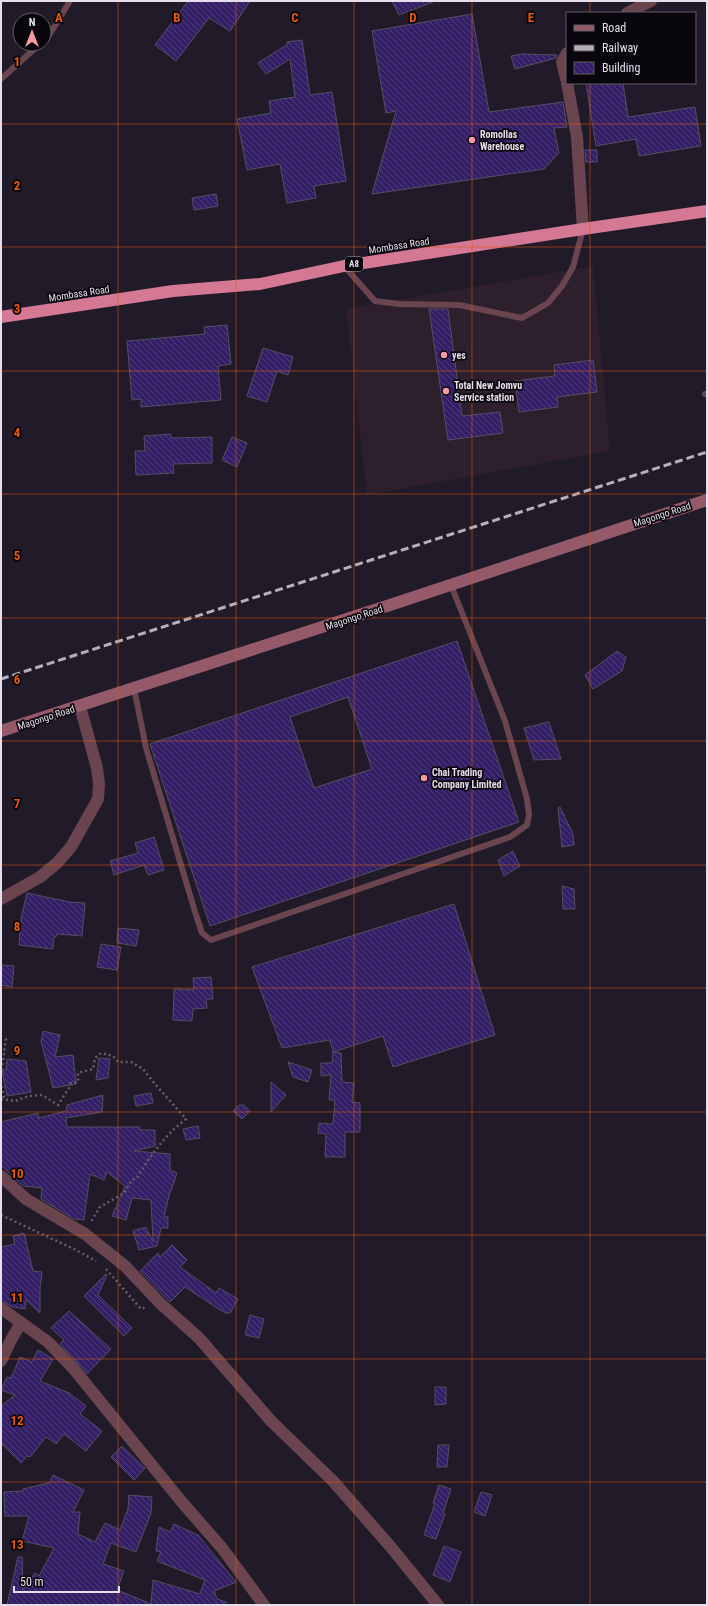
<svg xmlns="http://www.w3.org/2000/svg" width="708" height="1606" viewBox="0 0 708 1606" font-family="'Roboto Condensed',sans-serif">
	<defs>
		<pattern id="building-back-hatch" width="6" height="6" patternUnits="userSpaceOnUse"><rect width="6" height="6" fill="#341f66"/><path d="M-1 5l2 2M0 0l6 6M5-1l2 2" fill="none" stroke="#513f7c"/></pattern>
	</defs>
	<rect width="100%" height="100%" fill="#211a29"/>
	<!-- commercial -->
	<polygon fill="#2d202c" points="593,266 610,451 367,495 346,309"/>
	<!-- building -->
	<g fill="url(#building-back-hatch)" stroke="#524f62" fill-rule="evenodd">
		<polygon points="188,1 250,1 230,31 209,18 176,61 155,45"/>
		<polygon points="392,1 433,1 433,2 399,15"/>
		<polygon points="472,14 489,112 563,102 567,127 554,128 559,153 544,169 372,194 396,111 386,113 372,31"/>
		<polygon points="302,40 310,95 332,92 346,181 314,186 316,198 287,203 280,164 247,170 237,119 271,113 269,101 295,97 290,59 266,74 258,63 288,44 287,42"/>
		<polygon points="522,54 557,55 557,56 556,58 515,69 511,56"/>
		<polygon points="586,83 623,83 628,117 695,107 701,146 639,156 636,139 596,146"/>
		<polygon points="585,150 597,150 597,162 586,162"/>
		<polygon points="216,194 218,206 194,210 192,198"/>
		<polygon points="429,309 448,309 462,416 500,412 503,433 448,440"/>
		<polygon points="227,325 231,364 218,366 221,400 141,407 141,399 132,400 127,341 205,334 204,327"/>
		<polygon points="263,348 293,357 288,375 277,371 267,402 247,396"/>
		<polygon points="593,360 597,392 557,397 558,407 519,412 515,381 555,376 554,365"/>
		<polygon points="171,434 171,438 212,437 212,463 173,464 174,473 136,475 135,451 145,451 144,436"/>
		<polygon points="232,437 247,443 237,467 222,460"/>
		<path d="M457 641 519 822 210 926 150 744ZM348 697 372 769 314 788 290 717Z"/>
		<polygon points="617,651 626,657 622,671 593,689 585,675"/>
		<polygon points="549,722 561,759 534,760 524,728"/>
		<polygon points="560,807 573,834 574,845 562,847 558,808"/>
		<polygon points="154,837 164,870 148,875 144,865 114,875 110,861 138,853 135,843"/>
		<polygon points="513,851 520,866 504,876 498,860"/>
		<polygon points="562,886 574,889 575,909 563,909"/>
		<polygon points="27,893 70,902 85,903 82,936 57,934 56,937 54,937 53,949 19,945 21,919"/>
		<polygon points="454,904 495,1035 393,1067 383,1036 333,1052 330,1040 282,1048 252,967"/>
		<polygon points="118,928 139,930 136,946 117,943"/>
		<polygon points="101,944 121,947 117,970 97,967"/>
		<polygon points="2,965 14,966 12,987 1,985"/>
		<polygon points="211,977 213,999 206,999 207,1008 193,1009 192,1021 173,1020 174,989 194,990 193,978"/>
		<polygon points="43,1031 60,1035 55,1057 73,1055 76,1084 53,1088 41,1041"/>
		<polygon points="333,1052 341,1053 342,1082 354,1083 352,1102 360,1103 360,1132 345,1132 345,1157 325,1157 326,1134 318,1133 319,1123 333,1124 335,1100 329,1100 331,1075 321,1076 321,1063 332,1063"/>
		<polygon points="99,1058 110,1059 108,1078 96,1080"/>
		<polygon points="7,1059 26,1061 31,1092 7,1096 2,1070 6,1070"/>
		<polygon points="288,1062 312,1070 308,1082 293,1077"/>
		<polygon points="271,1082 286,1095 271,1112"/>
		<polygon points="151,1093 153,1103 136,1106 134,1096"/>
		<polygon points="103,1095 102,1112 66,1118 67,1127 140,1127 140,1130 155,1130 155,1146 134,1151 170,1154 170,1170 177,1173 171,1191 170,1191 164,1217 168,1217 168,1228 161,1228 157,1246 139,1250 133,1231 146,1227 153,1242 151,1200 132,1198 126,1220 112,1216 125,1186 107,1172 104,1180 90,1174 84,1220 74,1219 41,1199 42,1188 23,1186 1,1165 1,1122 38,1113 39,1118 66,1111 67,1105"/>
		<polygon points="239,1105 244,1105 250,1111 242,1119 233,1111"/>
		<polygon points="198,1126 200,1138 186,1140 183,1129"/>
		<polygon points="24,1233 33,1271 42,1272 40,1288 40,1313 26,1300 25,1309 13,1307 1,1301 1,1247 15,1244 13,1236"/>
		<polygon points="172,1245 187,1260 180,1267 216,1293 219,1288 238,1299 230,1313 225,1313 185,1287 170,1302 140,1271 158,1253 160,1257"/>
		<polygon points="106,1274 107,1275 98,1295 132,1328 124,1336 84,1296"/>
		<polygon points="69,1311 111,1349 87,1374 60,1344 64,1340 51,1328"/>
		<polygon points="250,1315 264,1319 259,1338 245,1335"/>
		<polygon points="38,1350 53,1359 40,1381 69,1393 86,1406 80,1414 102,1431 86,1451 64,1434 56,1444 46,1437 30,1457 27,1456 21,1463 1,1443 1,1406 15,1395 1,1390 7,1377 11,1378 20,1357 32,1362"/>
		<polygon points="435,1387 446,1387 446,1404 435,1405"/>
		<polygon points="438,1445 449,1445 447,1467 437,1467"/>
		<polygon points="122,1446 145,1468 134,1480 111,1457"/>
		<polygon points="53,1475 84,1490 73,1512 80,1512 78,1534 95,1542 105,1523 120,1530 128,1509 129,1495 152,1497 151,1513 136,1552 111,1543 103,1564 124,1571 117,1590 151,1604 153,1580 200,1594 205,1580 157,1561 161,1552 156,1551 159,1527 170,1532 174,1524 198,1535 236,1582 214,1591 217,1599 226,1602 226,1605 7,1605 18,1557 22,1557 23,1590 35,1573 39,1576 54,1548 22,1541 29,1516 5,1516 4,1492 23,1491 23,1489 49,1483"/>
		<polygon points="439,1485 451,1489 443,1513 445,1514 436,1539 424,1535 435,1503 433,1503"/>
		<polygon points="481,1492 492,1495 485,1516 474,1512"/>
		<polygon points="444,1546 461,1552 450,1582 433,1575"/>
	</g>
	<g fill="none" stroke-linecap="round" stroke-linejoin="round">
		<!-- path -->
		<g stroke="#655f6c" stroke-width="2.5" stroke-dasharray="2 3" stroke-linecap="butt">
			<path d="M1 1070C5 1058 3 1047 7 1036"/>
			<polyline points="1,1081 4,1099"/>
			<path d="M1 1099 15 1101 29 1096 42 1095 58 1105 69 1088 71 1083 78 1082V1073L93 1069 95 1058 101 1053 113 1056 118 1062H131L143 1069 155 1084 186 1119C165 1135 150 1156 137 1178L132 1180 124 1193 100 1207 90 1223"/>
			<polyline points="1,1215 76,1250 96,1261"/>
			<polyline points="106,1269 141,1309 146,1307"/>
		</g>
		<!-- lane -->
		<g stroke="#6a454f" stroke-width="6">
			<polyline points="44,40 48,37 70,1"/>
			<polyline points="1,79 40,44"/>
			<polyline points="344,266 375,301 399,304 459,305 522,318 548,303 562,286 573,267 583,229"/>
			<polyline points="705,394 707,394"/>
			<polyline points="134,688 146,748 196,915 202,933 211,940 510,837 527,825 529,814 527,799 505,721 451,585"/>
		</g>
		<!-- street -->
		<g stroke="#6a454f" stroke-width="12">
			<polyline points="627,13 651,1"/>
			<polyline points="567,53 562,62 567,82"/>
			<polyline points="567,83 577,137 583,229"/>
			<polyline points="1,899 40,877 57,863 71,847 98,799 99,784 97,768 80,706"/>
			<polyline points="1,1176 26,1199 85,1234 125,1266 161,1304 199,1338 271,1421 333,1481 390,1546 438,1605"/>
			<polyline points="1,1308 48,1342 73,1368 181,1501 222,1548 264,1605"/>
			<polyline points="1,1361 12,1338 21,1323"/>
		</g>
		<!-- secondary -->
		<polyline stroke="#955a6a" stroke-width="12" points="1,731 390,605 707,500"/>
		<!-- highway -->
		<polyline stroke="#d47893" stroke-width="12" points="1,317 173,291 260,284 344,266 583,229 707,211"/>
		<!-- rail -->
		<polyline stroke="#b6b0bc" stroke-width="3" stroke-dasharray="8 4" stroke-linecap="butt" points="1,679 707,452"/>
	</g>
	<!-- grid -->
	<path fill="none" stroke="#e8590c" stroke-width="1" stroke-opacity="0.55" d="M118 1V1605M236 1V1605M354 1V1605M472 1V1605M590 1V13M590 83V1605M1 124H707M1 247H707M1 371H707M1 494H707M1 618H707M1 741H707M1 865H707M1 988H707M1 1112H707M1 1235H707M1 1359H707M1 1482H707"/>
	<!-- markers -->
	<g fill="#f49aa1" stroke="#09060d" stroke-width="1.5">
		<circle cx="472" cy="140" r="4"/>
		<circle cx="444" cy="355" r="4"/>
		<circle cx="446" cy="391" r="4"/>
		<circle cx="424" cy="778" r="4"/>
	</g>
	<g text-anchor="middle" stroke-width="3.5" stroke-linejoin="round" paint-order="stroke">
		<!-- shield labels -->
		<rect fill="#09060d" stroke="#a29ea8" stroke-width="1" x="345" y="257" width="18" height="14" rx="3"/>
		<g font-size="9" font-weight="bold" fill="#e4dfea">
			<text x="354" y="267">A8</text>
		</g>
		<!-- poi labels -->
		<g font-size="10" font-weight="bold" fill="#e4dfea" stroke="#09060d" text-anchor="start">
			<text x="480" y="138">Romollas<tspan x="480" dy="12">Warehouse</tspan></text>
			<text x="452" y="359">yes</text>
			<text x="454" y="389">Total New Jomvu<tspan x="454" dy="12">Service station</tspan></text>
			<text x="432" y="776">Chai Trading<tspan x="432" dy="12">Company Limited</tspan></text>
		</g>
		<!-- street labels -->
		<g font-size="10" fill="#e4dfea" stroke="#09060d">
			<text transform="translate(399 245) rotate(-9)" y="4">Mombasa Road</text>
			<text transform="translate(79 293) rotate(-9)" y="4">Mombasa Road</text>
			<text transform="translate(662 514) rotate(-18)" y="4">Magongo Road</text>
			<text transform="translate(354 617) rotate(-18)" y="4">Magongo Road</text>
			<text transform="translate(46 717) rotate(-18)" y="4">Magongo Road</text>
		</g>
	</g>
	<g font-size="13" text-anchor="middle" font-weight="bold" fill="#e8590c" stroke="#09060d" stroke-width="3.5" stroke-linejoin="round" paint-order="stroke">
		<text x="59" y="22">A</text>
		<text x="177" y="22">B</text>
		<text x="295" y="22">C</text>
		<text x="413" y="22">D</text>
		<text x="531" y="22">E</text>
		<text x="17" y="66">1</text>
		<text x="17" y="190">2</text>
		<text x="17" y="313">3</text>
		<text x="17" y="437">4</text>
		<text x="17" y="560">5</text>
		<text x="17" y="684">6</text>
		<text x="17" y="808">7</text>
		<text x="17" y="931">8</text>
		<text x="17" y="1055">9</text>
		<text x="17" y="1178">10</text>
		<text x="17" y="1302">11</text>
		<text x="17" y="1425">12</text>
		<text x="17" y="1549">13</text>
	</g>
	<!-- border -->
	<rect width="708" height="1606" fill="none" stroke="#e4dfea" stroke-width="4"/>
	<!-- legend -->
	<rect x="566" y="12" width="130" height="72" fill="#09060d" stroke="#615d65"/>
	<rect x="574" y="25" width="20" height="6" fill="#955a6a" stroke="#615d65"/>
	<text x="602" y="32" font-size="12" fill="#e4dfea">Road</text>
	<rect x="574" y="45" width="20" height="6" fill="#b6b0bc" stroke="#615d65"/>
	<text x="602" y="52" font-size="12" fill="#e4dfea">Railway</text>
	<rect x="574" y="62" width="20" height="12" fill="url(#building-back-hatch)" stroke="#615d65"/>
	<text x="602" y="72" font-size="12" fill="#e4dfea">Building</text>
	<!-- north arrow -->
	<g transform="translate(32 32)"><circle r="19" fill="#09060d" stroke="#615d65"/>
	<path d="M0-3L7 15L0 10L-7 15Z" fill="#f49aa1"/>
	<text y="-6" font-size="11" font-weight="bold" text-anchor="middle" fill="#e4dfea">N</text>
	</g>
	<!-- scale -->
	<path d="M14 1586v6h105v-6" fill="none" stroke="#e4dfea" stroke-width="2"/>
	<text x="20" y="1586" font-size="12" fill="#e4dfea" stroke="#09060d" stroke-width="3" paint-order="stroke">50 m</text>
</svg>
